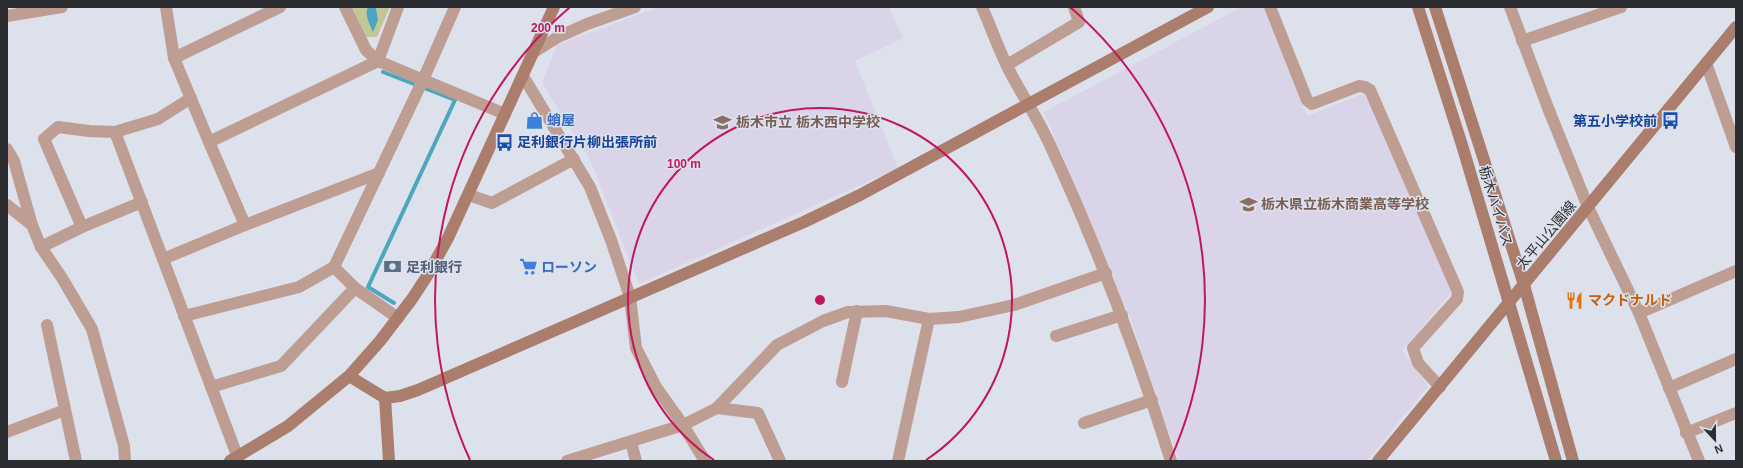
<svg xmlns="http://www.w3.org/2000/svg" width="1743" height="468" viewBox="0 0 1743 468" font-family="Helvetica,'Noto Sans JP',sans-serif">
	<rect width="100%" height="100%" fill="#dde1ec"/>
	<!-- education -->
	<g fill="#dad4e9">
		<polygon points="659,7 889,7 903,38 855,61 898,168 639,284 591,162 542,83 557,45"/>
		<polygon points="1242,7 1263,7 1307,116 1365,93 1452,291 1402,351 1428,386 1367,461 1179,461 1132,323 1044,112"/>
	</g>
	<!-- green -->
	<polygon fill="#c2c796" points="352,7 390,7 377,37 366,37"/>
	<!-- water -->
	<path fill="#4ca7be" d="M368 7 376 8 378 20 373 32C370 25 364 15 368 7Z"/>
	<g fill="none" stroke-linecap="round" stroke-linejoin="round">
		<!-- stream -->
		<polyline stroke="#4ca7be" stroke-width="4" points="383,72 455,100 368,287 394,303"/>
		<!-- street -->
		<g stroke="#be9e93" stroke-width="12">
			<polyline points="166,7 174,58 209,142"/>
			<polyline points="345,7 366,50 378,61 505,114"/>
			<path d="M982 7C991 27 998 48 1008 68 1021 94 1038 118 1050 145 1098 248 1137 353 1171 461"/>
			<polyline points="1270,7 1307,100 1312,104 1359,86 1365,87 1370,90 1458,292 1457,299 1413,348 1418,363 1440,387"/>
			<polyline points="1510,7 1548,108 1588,207 1639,313 1699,461"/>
			<polyline points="7,16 62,7"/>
			<polyline points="1522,41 1621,7"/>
			<polyline points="534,52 558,37 587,24 635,7"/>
			<polyline points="174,58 280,7"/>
			<polyline points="1706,63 1736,147"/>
			<polyline points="1007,65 1079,22 1074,7"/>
			<polyline points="523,76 590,187 611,240 630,297 636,348 656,387 683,425 705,461"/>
			<polyline points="115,132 238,458"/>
			<polyline points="7,149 14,161 32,225 41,247 62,278 92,329 124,446 125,461"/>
			<polyline points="379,173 245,225 209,142 378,61 398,7"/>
			<polyline points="469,195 492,203 574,159"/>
			<polyline points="7,205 32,225"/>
			<polyline points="82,227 44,139 58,127 89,131 115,132 158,119 191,98"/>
			<polyline points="41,247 82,227 142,202"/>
			<polyline points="163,259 245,225"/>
			<polyline points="334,267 355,288 398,318"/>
			<polyline points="1639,313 1736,271"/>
			<polyline points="184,316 299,287 334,267 423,80 455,7"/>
			<polyline points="47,325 76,461"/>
			<polyline points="1056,336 1122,315"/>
			<polyline points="842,382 857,311"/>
			<polyline points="211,387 281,366 355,288"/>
			<polyline points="1669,388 1736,359"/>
			<polyline points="717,408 758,413 780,461"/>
			<polyline points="1084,423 1152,400"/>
			<polyline points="7,432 65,410"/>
			<polyline points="1686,433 1736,413"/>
			<polyline points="631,442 636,461"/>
			<polyline points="567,461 683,425 717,408 777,345 823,321 848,312 886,311 929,319 959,317 1014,305 1106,273"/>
			<polyline points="898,461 929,319"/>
		</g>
		<!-- secondary -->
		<g stroke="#ab7d6d" stroke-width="12">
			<polyline points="1418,7 1462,145 1556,461"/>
			<polyline points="1435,7 1524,285 1573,461"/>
			<polyline points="349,376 385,398 400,396 418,390 804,222 860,195 1208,7"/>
			<polyline points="385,398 389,461"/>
			<polyline points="230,461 288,426 349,376 380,341 412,299 427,276 448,238 554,7"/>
			<polyline points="1378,461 1736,27"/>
		</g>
	</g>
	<!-- distance rings -->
	<g fill="none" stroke="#c2185b" stroke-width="2">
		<path d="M714 460A192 192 0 1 1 926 460"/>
		<path d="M470 460A385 385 0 0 1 570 7M1070 7A385 385 0 0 1 1170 460"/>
	</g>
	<!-- icons -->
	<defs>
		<symbol id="shop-bare" viewBox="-9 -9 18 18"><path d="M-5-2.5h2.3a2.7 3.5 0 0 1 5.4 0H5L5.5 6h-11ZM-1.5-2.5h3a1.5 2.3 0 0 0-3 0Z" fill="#3f7fe0" stroke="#dde1ec" stroke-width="2.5" paint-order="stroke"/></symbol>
		<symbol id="bus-bare" viewBox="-9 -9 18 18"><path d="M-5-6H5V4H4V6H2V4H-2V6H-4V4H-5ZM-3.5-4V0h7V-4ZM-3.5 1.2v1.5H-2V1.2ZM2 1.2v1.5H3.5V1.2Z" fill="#1a4fb4" stroke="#dde1ec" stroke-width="2.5" paint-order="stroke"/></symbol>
		<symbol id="school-bare" viewBox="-9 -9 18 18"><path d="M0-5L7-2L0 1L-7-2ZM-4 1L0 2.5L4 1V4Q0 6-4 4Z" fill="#8d6e63" stroke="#dde1ec" stroke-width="2.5" paint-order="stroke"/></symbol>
		<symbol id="bank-bare" viewBox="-9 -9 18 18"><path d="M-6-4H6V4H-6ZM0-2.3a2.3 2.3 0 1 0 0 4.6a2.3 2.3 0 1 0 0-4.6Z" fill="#5c6f8a" stroke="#dde1ec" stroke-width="2.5" paint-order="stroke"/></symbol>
		<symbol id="supermarket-bare" viewBox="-9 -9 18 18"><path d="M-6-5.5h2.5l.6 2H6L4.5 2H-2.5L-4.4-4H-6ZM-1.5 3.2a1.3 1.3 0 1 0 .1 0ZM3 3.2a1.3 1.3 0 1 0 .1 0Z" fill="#3f7fe0" stroke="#dde1ec" stroke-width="2.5" paint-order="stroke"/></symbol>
		<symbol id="restaurant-bare" viewBox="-9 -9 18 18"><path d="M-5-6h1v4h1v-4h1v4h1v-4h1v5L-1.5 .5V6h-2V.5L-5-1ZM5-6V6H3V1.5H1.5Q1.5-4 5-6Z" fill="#e8710a" stroke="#dde1ec" stroke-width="2.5" paint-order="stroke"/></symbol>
	</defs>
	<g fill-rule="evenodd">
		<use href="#shop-bare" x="522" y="108" width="25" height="25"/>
		<use href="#bus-bare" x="1658" y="108" width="25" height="25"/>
		<use href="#school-bare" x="710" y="110" width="25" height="25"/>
		<use href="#bus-bare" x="492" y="130" width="25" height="25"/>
		<use href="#school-bare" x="1236" y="192" width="25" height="25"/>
		<use href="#bank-bare" x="380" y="254" width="25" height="25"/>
		<use href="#supermarket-bare" x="516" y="254" width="25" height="25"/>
		<use href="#restaurant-bare" x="1562" y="288" width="25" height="25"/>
	</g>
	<g text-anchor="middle" stroke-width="3" stroke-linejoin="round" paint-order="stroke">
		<!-- shop labels -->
		<g font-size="14" font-weight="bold" fill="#366cbe" stroke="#dde1ec" text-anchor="start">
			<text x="547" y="125">蛸屋</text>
			<text x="541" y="272">ローソン</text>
		</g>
		<!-- transit labels -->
		<g font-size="14" font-weight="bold" fill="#164399" stroke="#dde1ec" text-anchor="end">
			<text x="1657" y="126">第五小学校前</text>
			<text x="517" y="147" text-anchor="start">足利銀行片柳出張所前</text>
		</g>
		<!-- education labels -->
		<g font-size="14" font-weight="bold" fill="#785e54" stroke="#dde1ec" text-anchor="start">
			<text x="736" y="127">栃木市立 栃木西中学校</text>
			<text x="1261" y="209">栃木県立栃木商業高等学校</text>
		</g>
		<!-- street labels -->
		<g font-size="14" fill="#2b2d31" stroke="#dde1ec">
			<text transform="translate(1496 206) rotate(73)" y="5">栃木バイパス</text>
			<text transform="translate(1546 235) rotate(-50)" y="5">太平山公園線</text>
		</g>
		<!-- service labels -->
		<g font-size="14" font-weight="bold" fill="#4e5e75" stroke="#dde1ec" text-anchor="start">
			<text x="406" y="272">足利銀行</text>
		</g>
		<!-- food labels -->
		<g font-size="14" font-weight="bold" fill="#c56008" stroke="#dde1ec" text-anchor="start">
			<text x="1588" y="305">マクドナルド</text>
		</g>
	</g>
	<circle cx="820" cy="300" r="6" fill="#c2185b" stroke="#dde1ec" stroke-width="2"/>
	<g font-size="12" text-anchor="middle" font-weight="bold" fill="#c2185b" stroke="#dde1ec" stroke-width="3" stroke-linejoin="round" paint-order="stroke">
		<text x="548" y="32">200 m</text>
		<text x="684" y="168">100 m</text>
	</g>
	<!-- border -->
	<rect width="1743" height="468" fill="none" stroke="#2b2d31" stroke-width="16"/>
	<!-- north arrow -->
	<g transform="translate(1715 440) rotate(158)" stroke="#dde1ec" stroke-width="3" paint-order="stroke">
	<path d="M0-3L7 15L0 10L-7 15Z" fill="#2b2d31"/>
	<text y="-6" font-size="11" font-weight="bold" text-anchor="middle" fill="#2b2d31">N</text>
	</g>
</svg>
